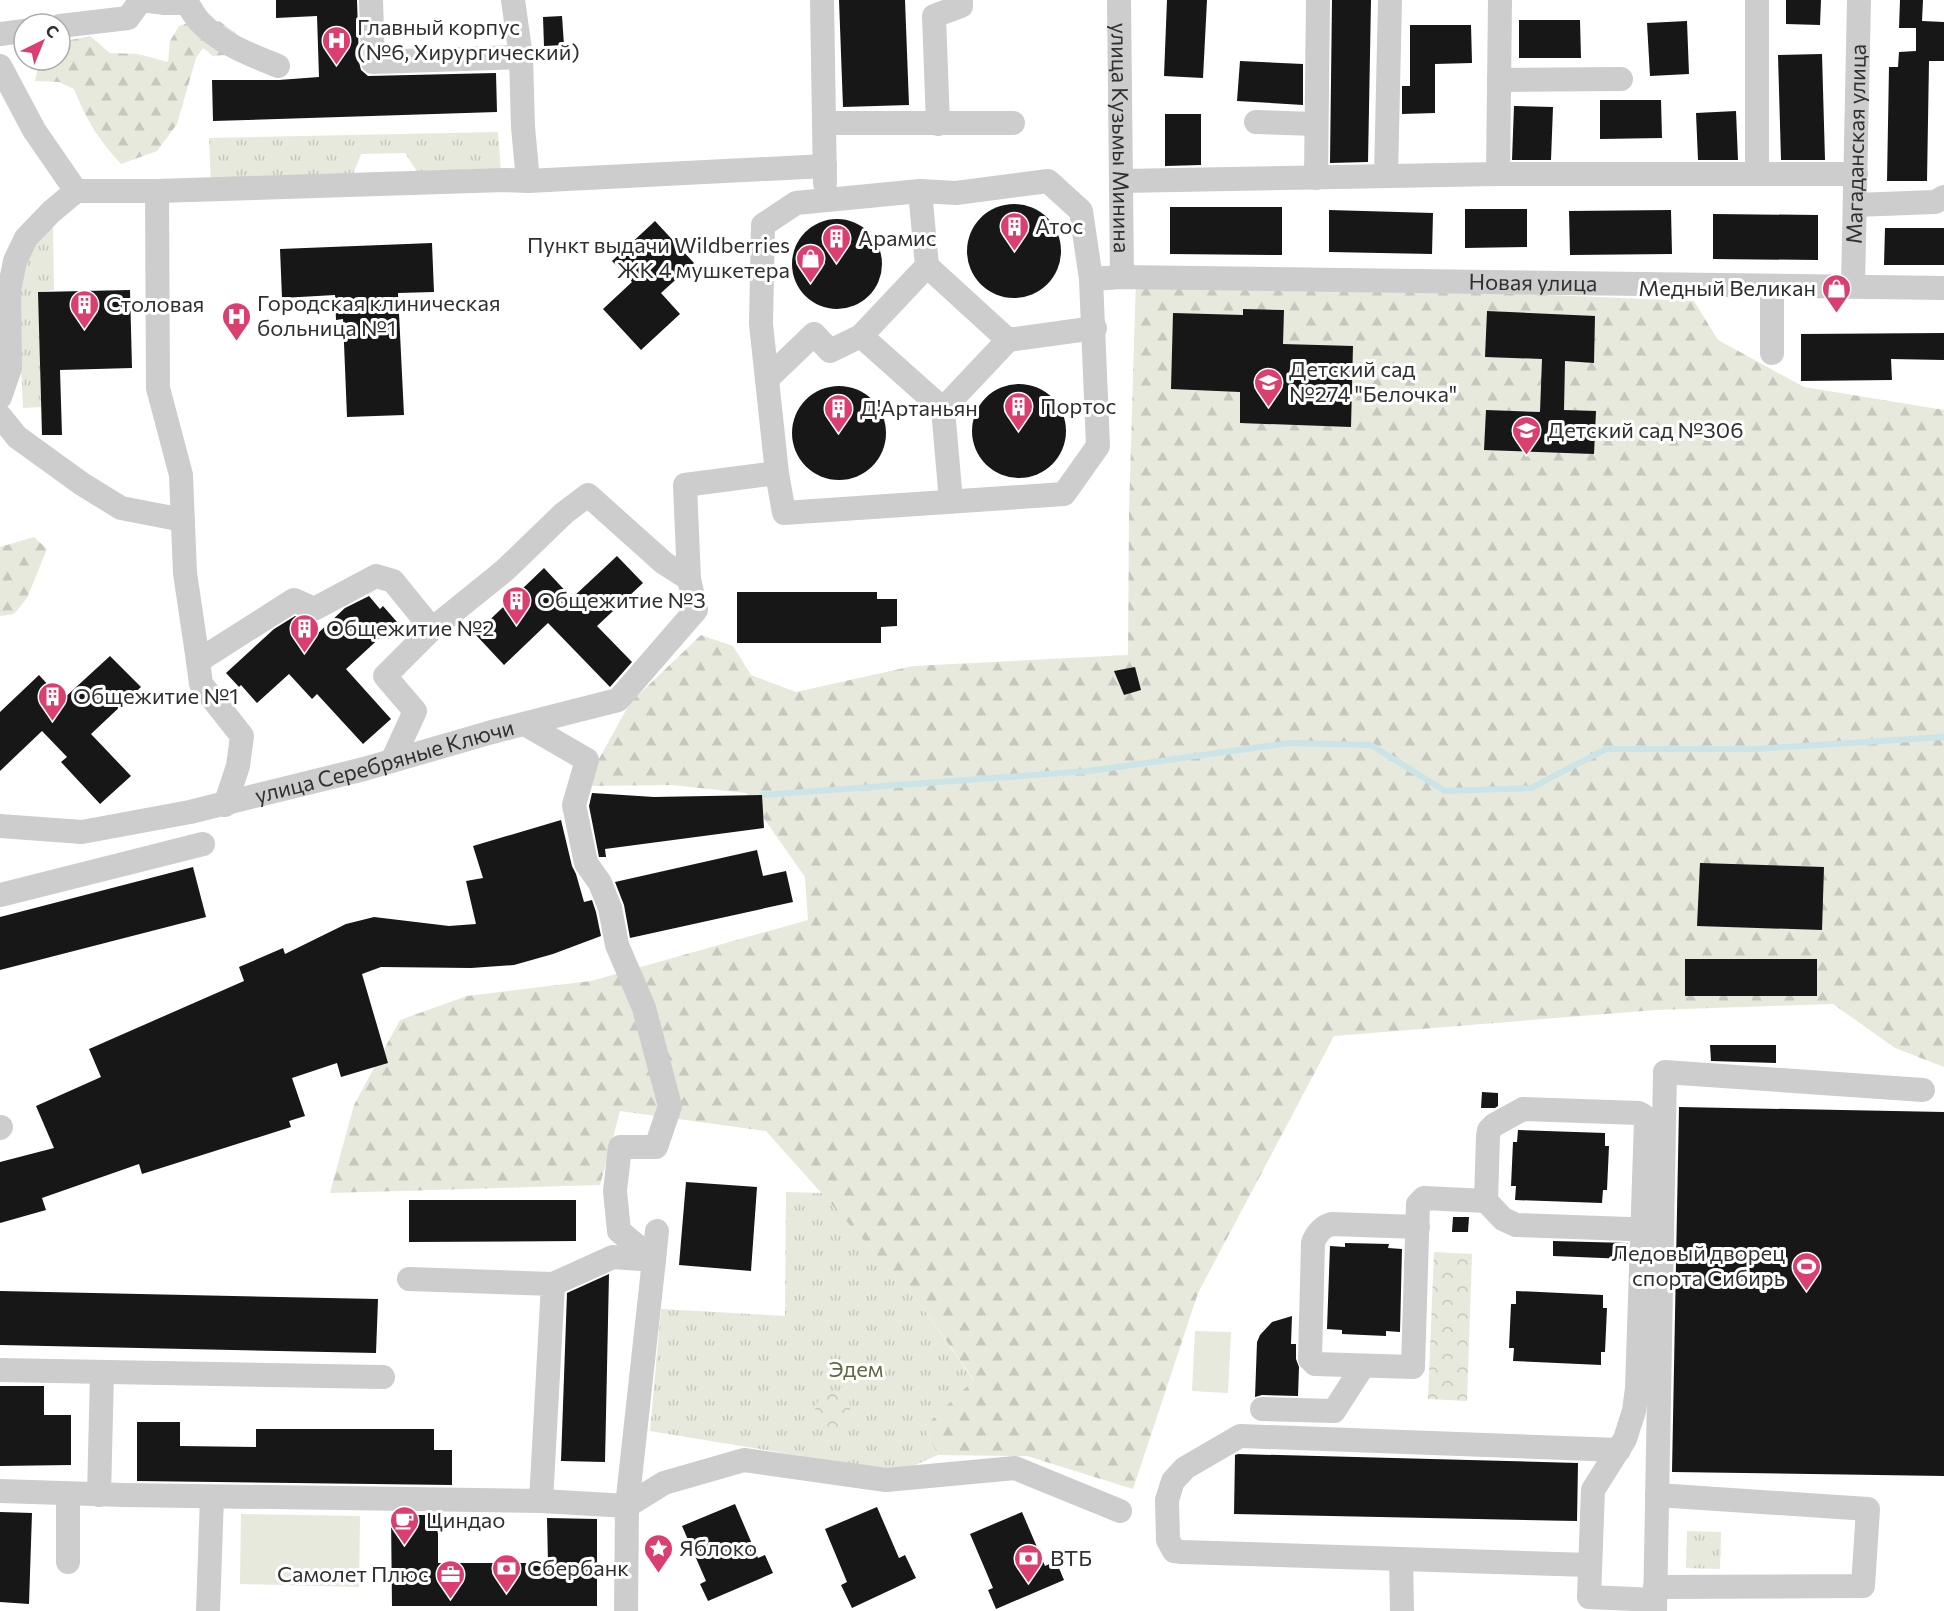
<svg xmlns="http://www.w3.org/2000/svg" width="1944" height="1611" viewBox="0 0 1944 1611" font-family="Commissioner,sans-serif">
	<defs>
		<pattern id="grass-tufts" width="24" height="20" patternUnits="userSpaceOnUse" patternTransform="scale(1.5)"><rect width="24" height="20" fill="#e6e9dc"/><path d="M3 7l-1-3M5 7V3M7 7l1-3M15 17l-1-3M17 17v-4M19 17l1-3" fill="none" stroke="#c6c8bd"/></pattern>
		<pattern id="forest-firs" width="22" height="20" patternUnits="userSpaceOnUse" patternTransform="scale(1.5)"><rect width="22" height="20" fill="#e6e9dc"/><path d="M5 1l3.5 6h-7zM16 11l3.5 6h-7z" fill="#c6c8bd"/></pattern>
		<pattern id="park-crowns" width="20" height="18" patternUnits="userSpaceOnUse" patternTransform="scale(1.5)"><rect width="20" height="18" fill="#e6e9dc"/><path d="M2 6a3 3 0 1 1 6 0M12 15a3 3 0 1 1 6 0" fill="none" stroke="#c6c8bd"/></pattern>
	</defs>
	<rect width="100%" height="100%" fill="#fff"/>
	<!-- grass -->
	<g fill="url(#grass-tufts)">
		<polygon points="498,132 501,173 420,176 405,153 361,154 352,177 211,183 209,138"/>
		<path d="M53 223 54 290 39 292 41 407 23 408C22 369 14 301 26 265 31 249 42 235 53 223Z"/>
		<polygon points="786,1192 822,1193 918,1301 974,1381 924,1427 938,1455 899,1472 650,1431 661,1309 785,1316"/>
		<polygon points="1687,1531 1721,1532 1720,1569 1686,1568"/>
	</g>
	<!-- forest -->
	<g fill="url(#forest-firs)">
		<path d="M219 21 236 33 226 55 213 56 203 48 196 58 177 124 157 151 121 164C97 137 88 123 74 89L59 82 35 81 39 64 43 60H60L61 42 90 36 110 53 138 54 168 62 170 41 179 26 191 22Z"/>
		<polygon points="1136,278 1694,301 1718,340 1804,387 1944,410 1944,1067 1895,1048 1833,1004 1655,1010 1334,1036 1198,1293 1133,1489 1027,1456 938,1455 924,1427 974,1380 918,1301 766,1131 620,1111 600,1185 330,1193 354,1105 400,1020 467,996 591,981 808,920 805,877 746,793 672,785 584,786 630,703 701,635 733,646 751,675 796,692 913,666 1128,655 1129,512"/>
		<polygon points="34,537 47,549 27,598 14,614 0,616 0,547"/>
	</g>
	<!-- park -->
	<g fill="url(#park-crowns)">
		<polygon points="1434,1252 1472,1254 1467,1401 1428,1399"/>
		<path d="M836 1390 846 1393C854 1410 850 1418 837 1430L823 1427 814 1417C815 1401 821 1394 836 1390Z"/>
	</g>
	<!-- garden -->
	<g fill="#e6e9dc">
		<polygon points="1195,1331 1231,1332 1228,1393 1192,1391"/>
		<polygon points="241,1514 360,1516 359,1587 240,1584"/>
	</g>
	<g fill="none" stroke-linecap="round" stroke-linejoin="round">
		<!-- stream -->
		<polyline stroke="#cae4e8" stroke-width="6" points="762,795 1089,771 1289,743 1371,745 1445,791 1531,788 1606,749 1755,749 1944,737"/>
	</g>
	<!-- building -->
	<g fill="#171717">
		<polygon points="276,0 357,0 359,62 361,70 368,76 496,73 497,112 213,121 212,80 279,80 319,77 317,16 276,18"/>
		<polygon points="839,0 905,0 909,105 843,107"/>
		<polygon points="1167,0 1207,0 1203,78 1164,76"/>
		<polygon points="1332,0 1371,0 1368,162 1330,163"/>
		<polygon points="1786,0 1821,0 1820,25 1786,24"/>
		<polygon points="1900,0 1923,0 1922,21 1944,22 1944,61 1929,61 1927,181 1887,181 1889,67 1898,67 1899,52 1916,51 1916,28 1899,28"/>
		<polygon points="562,16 564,45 544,46 543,17"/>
		<polygon points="1519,20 1580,20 1581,58 1519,58"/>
		<polygon points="1687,21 1689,74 1650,76 1647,23"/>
		<polygon points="1410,25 1471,25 1472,63 1435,64 1435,113 1402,114 1402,86 1410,86"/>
		<polygon points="1822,54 1825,160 1781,160 1778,55"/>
		<polygon points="1240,61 1303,64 1303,105 1237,101"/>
		<polygon points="1600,100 1661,100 1662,138 1600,139"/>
		<polygon points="1514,106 1553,107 1551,160 1512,160"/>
		<polygon points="1736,111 1738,160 1698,160 1696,113"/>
		<polygon points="1165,114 1201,114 1201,165 1165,166"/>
		<circle cx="1014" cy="251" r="47"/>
		<polygon points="1170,207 1282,207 1282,255 1170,254"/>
		<polygon points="1465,209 1527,209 1527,247 1465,248"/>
		<polygon points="1329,210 1433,213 1432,254 1329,252"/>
		<polygon points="1671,210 1672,254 1570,255 1569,211"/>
		<polygon points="1713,214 1818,215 1818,260 1713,259"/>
		<circle cx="837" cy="264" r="45"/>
		<polygon points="655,221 694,263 661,293 680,314 641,350 603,309 632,282 612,261"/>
		<polygon points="1885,228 1944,228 1944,265 1884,265"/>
		<polygon points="432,243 434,292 398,293 404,415 347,417 343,319 336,320 335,295 282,298 280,249"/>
		<polygon points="130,290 132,368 60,370 62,435 42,435 38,292"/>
		<polygon points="1243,309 1284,310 1283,344 1353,346 1351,427 1240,423 1240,392 1171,389 1173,313 1243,315"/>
		<polygon points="1487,311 1595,316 1594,363 1565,361 1564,410 1596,411 1594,454 1484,450 1486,410 1540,412 1542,359 1485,357"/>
		<polygon points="1944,333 1944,360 1891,359 1892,380 1801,381 1801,334"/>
		<circle cx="1019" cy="431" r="47"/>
		<circle cx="839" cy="433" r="47"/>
		<polygon points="617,556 643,583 597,626 632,662 610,687 548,623 504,665 475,634 544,568 572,598"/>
		<polygon points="737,592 877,592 877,599 897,599 897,626 881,627 881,643 737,643"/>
		<polygon points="369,596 380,609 383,606 397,622 346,669 391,719 363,744 317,694 312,699 289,674 257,703 241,685 239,687 226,673 274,629 295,616 302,619 316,635 345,608"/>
		<polygon points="110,656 141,687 91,734 131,776 100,804 61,762 67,757 42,731 0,771 0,712 39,675 62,700"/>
		<polygon points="1135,667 1141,690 1124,695 1114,671"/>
		<polygon points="592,793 654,797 762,795 764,828 605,849 606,857 599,857 589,806"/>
		<polygon points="561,820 572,866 576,874 584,902 592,900 596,912 601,936 553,954 514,965 471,968 381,967 362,974 388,1063 341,1077 337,1063 292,1078 305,1116 289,1121 291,1127 142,1174 139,1164 42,1198 46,1210 0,1223 0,1162 54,1148 36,1106 101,1077 89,1049 244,981 239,967 283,948 285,954 346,924 374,917 449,926 476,924 466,881 483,878 473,846"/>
		<polygon points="757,850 763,876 786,871 793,902 630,938 624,905 615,882"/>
		<polygon points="1700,863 1824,867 1822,930 1697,926"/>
		<polygon points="193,867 206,917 0,970 0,917"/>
		<rect x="1685" y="959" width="132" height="37"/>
		<polygon points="1710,1045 1776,1045 1776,1063 1711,1061"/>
		<polygon points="1482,1092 1498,1093 1498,1106 1495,1108 1481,1108"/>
		<polygon points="1679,1107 1944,1112 1944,1476 1672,1472"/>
		<polygon points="1518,1130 1605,1133 1605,1146 1609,1146 1607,1190 1603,1190 1602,1203 1515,1200 1516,1186 1511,1186 1513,1142 1517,1142"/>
		<polygon points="686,1182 757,1187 751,1271 679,1265"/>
		<polygon points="409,1200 576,1200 576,1241 409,1242"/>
		<polygon points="1453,1217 1469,1217 1468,1232 1452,1232"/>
		<polygon points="1553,1241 1628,1243 1627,1259 1553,1256"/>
		<polygon points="1345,1243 1389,1244 1388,1248 1402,1249 1400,1332 1386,1331 1386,1336 1342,1334 1342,1330 1327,1329 1330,1246 1345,1247"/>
		<polygon points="609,1274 605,1462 561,1461 567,1293"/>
		<polygon points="0,1291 378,1299 376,1353 0,1345"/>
		<polygon points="1516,1291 1603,1295 1603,1308 1607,1308 1605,1352 1601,1352 1601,1365 1513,1361 1514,1348 1509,1348 1511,1304 1516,1304"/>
		<polygon points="1292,1316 1291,1344 1296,1344 1296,1359 1299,1367 1298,1396 1262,1395 1255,1397 1257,1342 1260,1335 1272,1322"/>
		<polygon points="0,1386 44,1386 44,1415 71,1415 71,1465 0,1466"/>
		<polygon points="137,1422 180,1422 180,1446 256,1447 256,1429 434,1429 434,1450 452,1450 452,1485 137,1481"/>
		<polygon points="1238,1454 1578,1463 1577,1521 1234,1514 1235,1455"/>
		<polygon points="735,1504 758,1558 765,1555 773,1573 708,1601 700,1584 706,1581 682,1526"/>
		<polygon points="877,1507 899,1558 905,1555 916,1578 852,1608 841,1585 847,1582 825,1529"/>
		<polygon points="0,1512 32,1513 29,1604 0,1602"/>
		<polygon points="1022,1512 1045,1566 1056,1561 1064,1580 996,1609 988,1590 993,1588 970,1534"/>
		<polygon points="391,1515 438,1515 438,1563 548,1563 547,1518 597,1519 597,1606 392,1606"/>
	</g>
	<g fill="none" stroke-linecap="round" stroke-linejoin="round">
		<!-- minor -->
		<g stroke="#cdcdcd" stroke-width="24">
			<polyline points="141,0 165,3 187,3"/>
			<polyline points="371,0 373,62 521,57"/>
			<polyline points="513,0 521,57 523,127 528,181"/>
			<polyline points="822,0 825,183"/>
			<path id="s1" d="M1119 0 1122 277"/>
			<polyline points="1757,0 1757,174"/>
			<path d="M187 3C191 9 195 17 200 22 221 44 251 55 278 66"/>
			<polyline points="60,26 128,18 141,0"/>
			<polyline points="0,34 24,31"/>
			<polyline points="0,66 34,130 76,191"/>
			<polyline points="1499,80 1621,79"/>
			<polyline points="1256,122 1316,124"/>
			<polyline points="825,123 1013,123"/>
			<polyline points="938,124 934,16 961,6 961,0"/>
			<polyline points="1498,174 1500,0"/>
			<polyline points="1386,176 1390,0"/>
			<polyline points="1316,178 1318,0"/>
			<polyline points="1121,181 1498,174 1856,174"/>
			<polyline points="157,191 158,388 181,475 185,573 198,661"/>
			<polyline points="1855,205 1935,202 1944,197"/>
			<polyline points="927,266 1008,340 1095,328"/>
			<path id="s2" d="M1091 279 1122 277 1944 288"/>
			<polyline points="1772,286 1772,353"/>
			<path id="s3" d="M1853 286 1859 0"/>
			<polyline points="861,336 927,266 920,191"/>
			<polyline points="767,379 814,334 830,351 861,336 943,409"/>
			<polyline points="0,397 10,368 9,291 15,261 26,238 51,212 76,191 157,191 505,180 528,181 825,166"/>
			<polyline points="0,416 17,437 82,484 121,508 183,520"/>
			<polyline points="951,501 943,409 1008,340"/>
			<polyline points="525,724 587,760 574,805 586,863 600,883 610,908 617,945 644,1008 670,1106 656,1147 620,1147 615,1191 619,1231 654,1260"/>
			<polyline points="392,761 415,711 385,676 432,629 505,570 564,513 588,495 664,563 689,579"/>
			<polyline points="225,805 238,766 242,736 201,684 198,661 294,600 314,609 376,576 393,581 432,629"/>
			<path id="s4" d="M0 826 82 832 190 812 364 769 492 732 618 700 696 610 689 579 685 485 777 473 784 513 1064 494 1098 446 1091 279 1081 211 1048 181 956 193 920 191 796 203 763 225 761 324 777 473"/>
			<polyline points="0,895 203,844"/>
			<polyline points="0,1128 1,1127"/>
			<polyline points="1486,1201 1503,1219 1516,1225 1657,1230"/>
			<path d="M1418 1227 1332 1224C1323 1226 1316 1234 1313 1243L1310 1359 1315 1364 1413 1367 1418 1204 1424 1198 1486 1201 1488 1136 1489 1130 1494 1125 1523 1109 1639 1113 1644 1116 1646 1121 1637 1388 1634 1411 1625 1439 1593 1490 1589 1597 1655 1600"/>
			<polyline points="654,1260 657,1231"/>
			<polyline points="553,1284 613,1257 654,1260 627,1506 626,1611"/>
			<polyline points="0,1370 383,1377"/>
			<polyline points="1262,1409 1334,1411 1363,1366"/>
			<polyline points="0,1491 124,1495 541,1501 553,1284 409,1279"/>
			<polyline points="99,1495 102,1373"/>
			<polyline points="541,1501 627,1506 664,1483 744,1460 886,1480 1015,1468 1120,1511"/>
			<polyline points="1401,1559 1402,1611"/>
			<polyline points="68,1562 68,1494"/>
			<polyline points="1590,1565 1182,1552 1174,1551 1168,1540 1167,1500 1173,1481 1185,1468 1240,1436 1619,1450"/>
			<polyline points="1655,1587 1863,1586 1868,1509 1657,1495"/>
			<polyline points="208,1611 212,1497"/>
			<polyline points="1655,1611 1665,1072 1923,1090"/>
		</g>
	</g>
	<!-- icons -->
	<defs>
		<symbol id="hospital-pin" viewBox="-11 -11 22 30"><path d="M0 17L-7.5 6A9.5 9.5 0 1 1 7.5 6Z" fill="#da3f6f" stroke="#fff"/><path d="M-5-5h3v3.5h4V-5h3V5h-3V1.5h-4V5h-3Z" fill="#fff"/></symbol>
		<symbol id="building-pin" viewBox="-11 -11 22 30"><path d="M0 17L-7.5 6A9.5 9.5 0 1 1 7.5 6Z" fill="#da3f6f" stroke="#fff"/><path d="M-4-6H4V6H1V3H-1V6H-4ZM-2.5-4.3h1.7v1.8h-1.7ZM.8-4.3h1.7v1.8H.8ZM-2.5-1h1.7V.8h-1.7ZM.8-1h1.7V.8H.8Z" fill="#fff"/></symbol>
		<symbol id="shop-pin" viewBox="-11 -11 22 30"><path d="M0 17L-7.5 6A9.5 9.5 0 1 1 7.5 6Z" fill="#da3f6f" stroke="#fff"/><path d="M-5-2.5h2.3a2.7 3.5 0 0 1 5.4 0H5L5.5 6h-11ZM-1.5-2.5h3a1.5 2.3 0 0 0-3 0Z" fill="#fff"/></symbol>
		<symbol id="school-pin" viewBox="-11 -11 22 30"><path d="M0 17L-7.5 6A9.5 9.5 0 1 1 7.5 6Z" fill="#da3f6f" stroke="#fff"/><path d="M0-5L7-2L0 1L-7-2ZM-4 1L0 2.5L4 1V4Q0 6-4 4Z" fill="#fff"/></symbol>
		<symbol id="stadium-pin" viewBox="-11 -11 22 30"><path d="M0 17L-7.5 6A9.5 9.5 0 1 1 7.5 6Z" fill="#da3f6f" stroke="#fff"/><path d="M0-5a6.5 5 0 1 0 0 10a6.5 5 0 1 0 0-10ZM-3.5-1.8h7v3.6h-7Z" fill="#fff"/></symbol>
		<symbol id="cafe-pin" viewBox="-11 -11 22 30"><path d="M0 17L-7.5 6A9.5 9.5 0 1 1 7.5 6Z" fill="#da3f6f" stroke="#fff"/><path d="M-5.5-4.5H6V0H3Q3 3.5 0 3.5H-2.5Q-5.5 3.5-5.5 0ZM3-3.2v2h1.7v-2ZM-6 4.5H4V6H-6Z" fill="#fff"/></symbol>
		<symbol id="sight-pin" viewBox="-11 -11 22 30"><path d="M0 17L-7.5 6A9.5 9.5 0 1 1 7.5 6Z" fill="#da3f6f" stroke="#fff"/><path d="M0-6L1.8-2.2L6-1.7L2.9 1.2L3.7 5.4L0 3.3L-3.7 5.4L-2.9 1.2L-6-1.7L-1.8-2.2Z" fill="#fff"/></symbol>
		<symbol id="bank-pin" viewBox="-11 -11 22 30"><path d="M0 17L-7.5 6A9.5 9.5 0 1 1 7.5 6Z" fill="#da3f6f" stroke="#fff"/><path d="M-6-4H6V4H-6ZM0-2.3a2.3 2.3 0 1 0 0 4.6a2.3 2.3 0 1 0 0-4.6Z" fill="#fff"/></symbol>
		<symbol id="office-pin" viewBox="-11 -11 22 30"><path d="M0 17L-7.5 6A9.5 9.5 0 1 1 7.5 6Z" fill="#da3f6f" stroke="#fff"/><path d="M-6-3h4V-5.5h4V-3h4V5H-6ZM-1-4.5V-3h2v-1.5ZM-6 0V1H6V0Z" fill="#fff"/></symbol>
	</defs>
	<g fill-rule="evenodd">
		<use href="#hospital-pin" x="320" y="24" width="33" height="45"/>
		<use href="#building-pin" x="998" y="210" width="33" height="45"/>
		<use href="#building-pin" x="820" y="222" width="33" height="45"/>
		<use href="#shop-pin" x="794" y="242" width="33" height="45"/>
		<use href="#shop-pin" x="1820" y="272" width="33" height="45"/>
		<use href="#building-pin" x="68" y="288" width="33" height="45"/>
		<use href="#hospital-pin" x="220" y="300" width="33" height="45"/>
		<use href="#school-pin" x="1252" y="366" width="33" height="45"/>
		<use href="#building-pin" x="1002" y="390" width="33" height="45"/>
		<use href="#building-pin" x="822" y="392" width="33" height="45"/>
		<use href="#school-pin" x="1510" y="414" width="33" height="45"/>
		<use href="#building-pin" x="500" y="584" width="33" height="45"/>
		<use href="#building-pin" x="288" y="612" width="33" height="45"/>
		<use href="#building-pin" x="36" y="680" width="33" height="45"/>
		<use href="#stadium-pin" x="1790" y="1250" width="33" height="45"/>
		<use href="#cafe-pin" x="388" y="1504" width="33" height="45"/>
		<use href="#sight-pin" x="642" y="1532" width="33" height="45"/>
		<use href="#bank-pin" x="1012" y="1542" width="33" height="45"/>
		<use href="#bank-pin" x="490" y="1552" width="33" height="45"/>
		<use href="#office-pin" x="434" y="1558" width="33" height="45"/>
	</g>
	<g text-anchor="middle" stroke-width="6" stroke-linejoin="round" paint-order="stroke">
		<!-- poi labels -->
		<g font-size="22" fill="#303030" stroke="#fff" text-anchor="start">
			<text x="357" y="35">Главный корпус<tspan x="357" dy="25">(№6, Хирургический)</tspan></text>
			<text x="1035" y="234">Атос</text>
			<text x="858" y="246">Арамис</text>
			<text x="790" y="253" text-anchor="end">Пункт выдачи Wildberries<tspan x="790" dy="25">ЖК 4 мушкетера</tspan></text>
			<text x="1816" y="296" text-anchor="end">Медный Великан</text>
			<text x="257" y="311">Городская клиническая<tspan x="257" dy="25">больница №1</tspan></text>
			<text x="106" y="312">Столовая</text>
			<text x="1289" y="377">Детский сад<tspan x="1289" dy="25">№274 "Белочка"</tspan></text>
			<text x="1040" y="414">Портос</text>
			<text x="860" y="416">Д'Артаньян</text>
			<text x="1547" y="438">Детский сад №306</text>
			<text x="537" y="608">Общежитие №3</text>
			<text x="326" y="636">Общежитие №2</text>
			<text x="73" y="704">Общежитие №1</text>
			<text x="1785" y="1261" text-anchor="end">Ледовый дворец<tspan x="1785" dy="25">спорта Сибирь</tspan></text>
			<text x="426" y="1528">Циндао</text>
			<text x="679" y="1556">Яблоко</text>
			<text x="1050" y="1566">ВТБ</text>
			<text x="527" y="1576">Сбербанк</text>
			<text x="429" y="1582" text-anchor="end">Самолет Плюс</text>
		</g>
		<!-- street labels -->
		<g font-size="22" fill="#303030" stroke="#fff">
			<text dy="8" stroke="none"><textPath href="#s1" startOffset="138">улица Кузьмы Минина</textPath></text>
			<text dy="8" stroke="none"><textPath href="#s3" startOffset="142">Магаданская улица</textPath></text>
			<text dy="8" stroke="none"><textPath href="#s2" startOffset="442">Новая улица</textPath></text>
			<text dy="8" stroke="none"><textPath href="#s4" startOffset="393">улица Серебряные Ключи</textPath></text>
		</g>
		<!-- park labels -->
		<g font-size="22" fill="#5d6940" stroke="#fff">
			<text x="856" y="1377">Эдем</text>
		</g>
	</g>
	<!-- north arrow -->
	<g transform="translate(42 42) rotate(43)"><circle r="28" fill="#ffffff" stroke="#acacac" stroke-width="1.5"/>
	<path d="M0-4.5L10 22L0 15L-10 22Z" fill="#da3f6f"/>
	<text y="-9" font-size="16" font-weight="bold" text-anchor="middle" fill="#303030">С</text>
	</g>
</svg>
